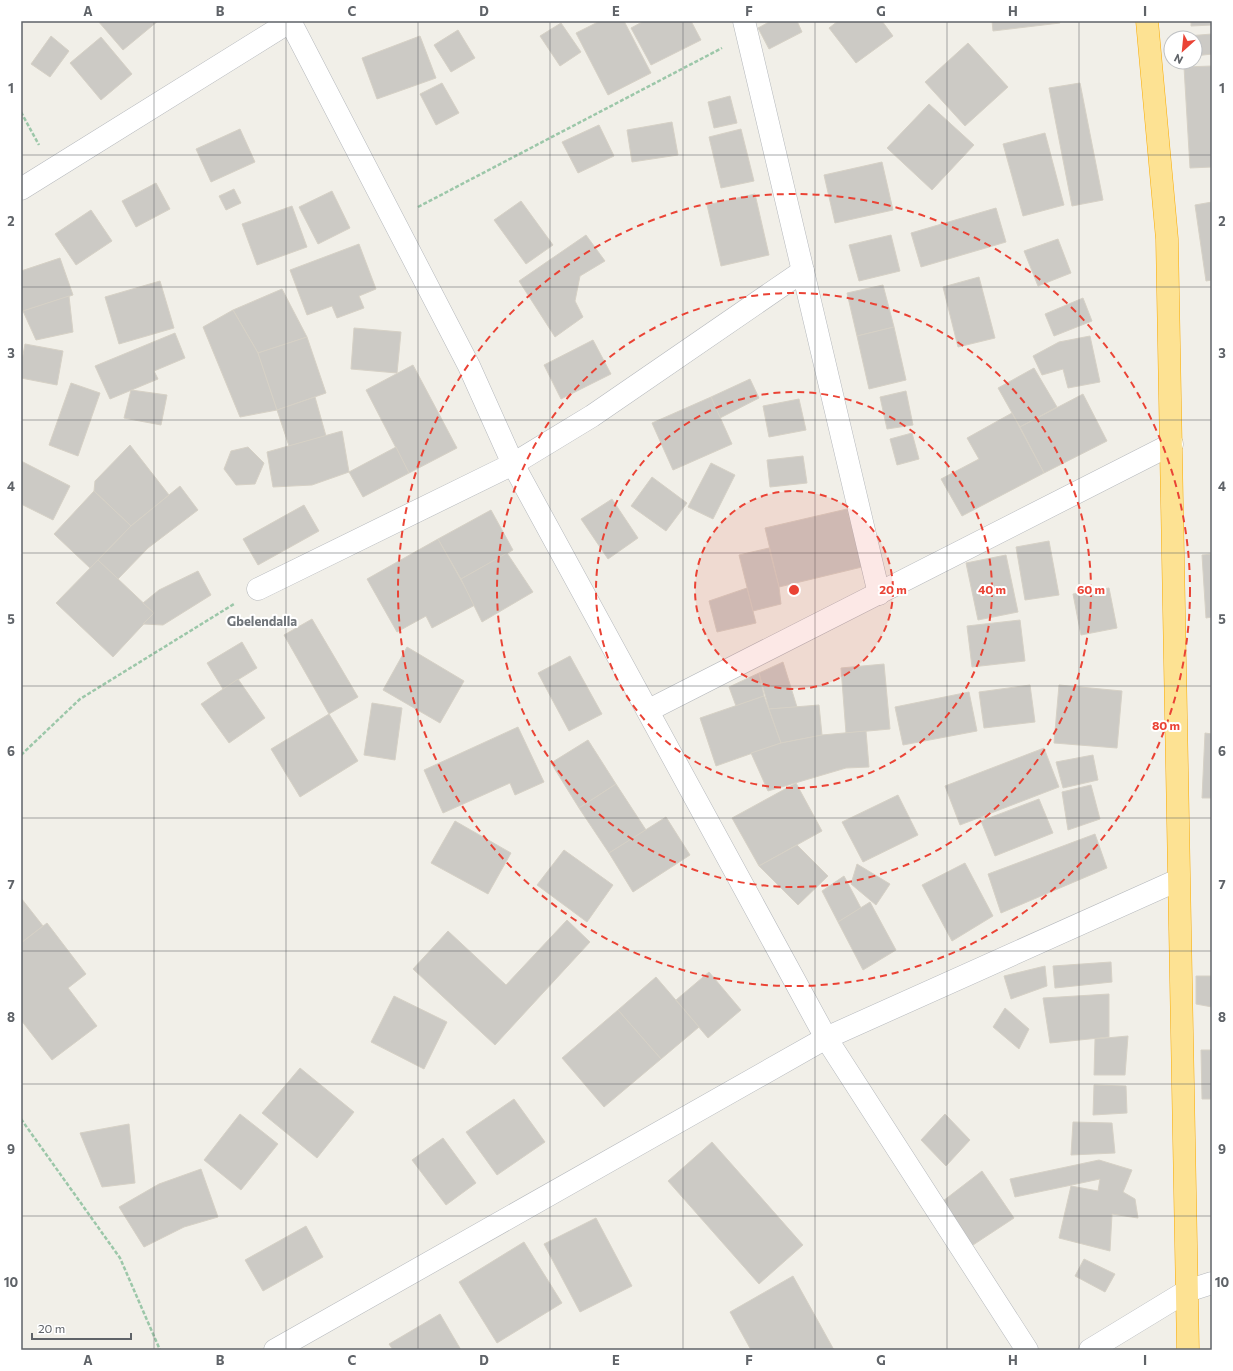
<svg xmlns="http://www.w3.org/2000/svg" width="1233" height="1371" viewBox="0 0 1233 1371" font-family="Commissioner,sans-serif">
	<rect width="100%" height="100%" fill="#f1efe8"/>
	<!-- building -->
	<g fill="#cccac5" stroke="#d6d1c6">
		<polygon points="98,21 158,21 123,50"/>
		<polygon points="600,21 624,21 651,73 608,95 576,33"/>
		<polygon points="644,21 691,21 701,40 651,65 631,28"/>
		<polygon points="771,21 797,21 802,32 769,49 758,28"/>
		<polygon points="838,21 882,21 893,36 856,63 829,28"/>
		<polygon points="992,21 1059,21 1060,23 993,31"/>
		<polygon points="1191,21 1212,21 1212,25 1191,26"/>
		<polygon points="561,23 581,52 560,66 540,36"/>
		<polygon points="458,30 475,58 451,72 434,45"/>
		<polygon points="1212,34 1212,54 1195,56 1195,38 1187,38 1187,36"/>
		<polygon points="51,36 69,51 50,77 31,64"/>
		<polygon points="420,36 436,78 377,99 362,58"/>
		<polygon points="101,37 132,74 101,100 70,63"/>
		<polygon points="968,43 1008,87 965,126 925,82"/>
		<polygon points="1212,66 1212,167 1190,168 1184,67"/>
		<polygon points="442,83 459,113 436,125 420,94"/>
		<polygon points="1080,83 1103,200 1072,206 1049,88"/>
		<polygon points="730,96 737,123 714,128 708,102"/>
		<polygon points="929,104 974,145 932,190 887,148"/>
		<polygon points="672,122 678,155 632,162 627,130"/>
		<polygon points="599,125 614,156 578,173 562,142"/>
		<polygon points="240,129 255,162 211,182 196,149"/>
		<polygon points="741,129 754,181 721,188 709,137"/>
		<polygon points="1045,133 1064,205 1023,216 1003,144"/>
		<polygon points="882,162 893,210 835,223 824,175"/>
		<polygon points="156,183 170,209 136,227 122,201"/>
		<polygon points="234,189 241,203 226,210 219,196"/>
		<polygon points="332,191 350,228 318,244 299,207"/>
		<polygon points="755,194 769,255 721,266 707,205"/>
		<polygon points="521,201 553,245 526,264 494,220"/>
		<polygon points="1212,202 1212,280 1206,281 1195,205"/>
		<polygon points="292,206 307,247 257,265 242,224"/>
		<polygon points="996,208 1006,242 921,267 911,233"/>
		<polygon points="91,210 112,241 76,265 55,234"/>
		<polygon points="586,235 605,261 580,276 575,301 583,317 555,337 519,281"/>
		<polygon points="891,235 900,271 859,281 849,245"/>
		<polygon points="1058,239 1071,273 1038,286 1024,251"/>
		<polygon points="359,244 376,289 359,296 364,308 337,318 332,306 307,315 290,270"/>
		<polygon points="60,258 73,295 23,311 21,304 21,271"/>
		<polygon points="979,277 995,338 958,347 943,287"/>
		<polygon points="160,281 174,328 119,344 105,297"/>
		<polygon points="883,285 894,327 857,336 847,293"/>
		<polygon points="282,289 307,337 258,353 233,310"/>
		<polygon points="69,296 73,332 36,340 23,311"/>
		<polygon points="1083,298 1092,321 1054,336 1045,314"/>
		<polygon points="233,310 258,353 277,410 240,417 203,327"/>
		<polygon points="894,327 906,380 869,389 857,336"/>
		<polygon points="354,328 401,332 397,373 351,369"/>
		<polygon points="175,333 185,358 154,371 158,379 110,399 95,366"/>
		<polygon points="1090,336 1100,382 1068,388 1063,369 1042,375 1033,356 1059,342"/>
		<polygon points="307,337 326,393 277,410 258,353"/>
		<polygon points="593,340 611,374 561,399 544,365"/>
		<polygon points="25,344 63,351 57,385 21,378 21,366"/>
		<polygon points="413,365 457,448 409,473 366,390"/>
		<polygon points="1034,368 1057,407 1020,427 998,388"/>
		<polygon points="750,379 759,398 720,418 711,397"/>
		<polygon points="71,383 100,393 78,456 49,445"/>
		<polygon points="131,390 167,395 161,425 124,418"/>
		<polygon points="906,391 913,425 887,429 880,397"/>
		<polygon points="1083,394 1107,441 1044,473 1020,427"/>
		<polygon points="315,397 326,436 289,446 277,410"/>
		<polygon points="711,397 732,444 673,470 652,423"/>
		<polygon points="799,399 806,430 769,437 763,406"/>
		<polygon points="1012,413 1044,473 962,516 941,479 979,459 967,438"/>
		<polygon points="342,431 349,472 312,485 273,487 267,452"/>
		<polygon points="912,433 919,459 897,465 890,439"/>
		<polygon points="130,445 169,495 131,526 94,491 95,481"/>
		<polygon points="248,447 264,463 255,484 236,485 224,469 231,451"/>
		<polygon points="396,447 409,473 363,497 349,472"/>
		<polygon points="803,456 807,483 770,487 767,460"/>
		<polygon points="21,461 70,486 53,520 21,504"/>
		<polygon points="711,463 735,475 713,519 688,507"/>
		<polygon points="652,477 687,503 666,531 631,506"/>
		<polygon points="180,486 198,510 148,548 118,579 98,560 131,526"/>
		<polygon points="94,491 131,526 90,568 54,534"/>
		<polygon points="612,499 638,538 608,559 581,519"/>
		<polygon points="304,505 319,531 258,565 243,539"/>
		<polygon points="847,509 862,567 779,587 765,528"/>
		<polygon points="491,510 513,550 461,579 438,539"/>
		<polygon points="438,539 475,605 432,628 426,616 397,632 367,579"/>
		<polygon points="1049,541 1059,595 1025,600 1016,547"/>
		<polygon points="769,548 779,587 781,604 753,611 739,555"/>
		<polygon points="507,553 533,592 482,622 461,579"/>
		<polygon points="1212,554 1212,617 1206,618 1202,555"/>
		<polygon points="1006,555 1018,612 978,620 966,563"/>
		<polygon points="98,560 154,613 113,657 56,603"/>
		<polygon points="198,571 211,595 163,625 143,624 154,613 143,603 159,590"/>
		<polygon points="747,588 756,623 717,632 709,601"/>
		<polygon points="1109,588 1117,628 1081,635 1073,594"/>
		<polygon points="312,619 358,697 329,714 284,635"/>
		<polygon points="1020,620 1025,661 972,667 967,626"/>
		<polygon points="242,642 257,668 223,689 207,663"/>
		<polygon points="407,647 464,681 440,723 383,690"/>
		<polygon points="570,656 602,714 569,731 538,673"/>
		<polygon points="783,662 797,707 769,709 759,673"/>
		<polygon points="884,664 890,729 846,733 841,668"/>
		<polygon points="759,673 764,696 736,706 729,687"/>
		<polygon points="238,679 265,718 229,743 201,704"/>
		<polygon points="1030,685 1035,722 984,728 979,692"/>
		<polygon points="1059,685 1122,691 1117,748 1054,743"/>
		<polygon points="969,692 977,731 903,745 895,707"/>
		<polygon points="764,696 781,743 716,766 700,718"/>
		<polygon points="372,703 402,708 395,760 364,755"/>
		<polygon points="819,705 822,735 781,743 769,709"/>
		<polygon points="329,714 358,761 300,797 271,749"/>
		<polygon points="518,727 544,782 515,795 510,783 443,813 424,770"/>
		<polygon points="866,731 869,767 846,768 768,791 751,753 781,743 822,735"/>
		<polygon points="1205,733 1212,734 1212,798 1202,798"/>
		<polygon points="588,740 616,784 579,808 551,763"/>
		<polygon points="1044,748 1059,787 960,825 945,786"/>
		<polygon points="1093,755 1098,780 1063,788 1056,762"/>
		<polygon points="796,783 822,831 759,866 732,818"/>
		<polygon points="616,784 646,830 609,853 579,808"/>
		<polygon points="1091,785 1100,819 1068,830 1062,792"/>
		<polygon points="898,795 918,835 863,862 842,822"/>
		<polygon points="1039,799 1053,833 995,856 981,821"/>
		<polygon points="666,817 690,855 633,892 609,853"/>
		<polygon points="455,821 511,853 488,894 431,863"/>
		<polygon points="1095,834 1107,868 1001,913 988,874"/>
		<polygon points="797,845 828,876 798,905 759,866"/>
		<polygon points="564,850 613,885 587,922 537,885"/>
		<polygon points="965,863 993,916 952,941 922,885"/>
		<polygon points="857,864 890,884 876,905 851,884"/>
		<polygon points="844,876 861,908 838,922 822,891"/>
		<polygon points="21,898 43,926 21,943"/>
		<polygon points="870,902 896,950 863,970 838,922"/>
		<polygon points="567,920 590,942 495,1045 413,969 448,931 506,985"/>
		<polygon points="47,923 86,974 68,988 97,1026 52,1060 21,1020 21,943"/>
		<polygon points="1111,962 1112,982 1055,988 1053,966"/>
		<polygon points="1045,966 1047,986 1011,999 1004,976"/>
		<polygon points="709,972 741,1010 708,1038 676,1000"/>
		<polygon points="1196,976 1212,976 1212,1007 1196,1004"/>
		<polygon points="656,977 699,1027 661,1059 618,1010"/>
		<polygon points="1109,994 1109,1037 1050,1043 1043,998"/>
		<polygon points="394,996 447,1022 424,1069 371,1042"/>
		<polygon points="1005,1008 1029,1029 1019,1049 993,1027"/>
		<polygon points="618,1010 661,1059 604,1107 562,1058"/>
		<polygon points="1128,1036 1125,1075 1094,1075 1095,1039"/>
		<polygon points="1201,1050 1212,1050 1212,1099 1202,1099"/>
		<polygon points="300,1068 354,1112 317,1158 262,1113"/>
		<polygon points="1094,1085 1126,1086 1127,1113 1093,1115"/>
		<polygon points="514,1099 545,1142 497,1175 466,1132"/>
		<polygon points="240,1114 278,1144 241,1190 204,1160"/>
		<polygon points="945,1114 970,1140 946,1166 921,1140"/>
		<polygon points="1073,1122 1112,1123 1115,1153 1071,1155"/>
		<polygon points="129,1124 135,1183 102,1187 80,1133"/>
		<polygon points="443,1138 476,1183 446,1205 412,1160"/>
		<polygon points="712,1142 803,1245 759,1284 668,1181"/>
		<polygon points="1099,1160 1132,1170 1123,1192 1135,1199 1138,1218 1112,1214 1110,1251 1059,1238 1071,1186 1098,1191 1100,1179 1015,1197 1010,1179"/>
		<polygon points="201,1169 218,1217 184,1227 144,1247 119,1207 159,1184"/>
		<polygon points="982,1171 1014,1218 970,1247 943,1201"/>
		<polygon points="596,1218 632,1286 580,1312 544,1244"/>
		<polygon points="306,1226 323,1257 263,1291 245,1260"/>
		<polygon points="524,1242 562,1303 497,1343 459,1282"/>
		<polygon points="1084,1259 1115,1274 1105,1292 1075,1276"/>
		<polygon points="793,1276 834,1350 751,1350 730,1312"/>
		<polygon points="440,1314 461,1350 393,1350 389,1344"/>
	</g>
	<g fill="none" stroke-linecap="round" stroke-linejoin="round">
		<defs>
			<g id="street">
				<polyline points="290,21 469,366 513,464 826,1038 1027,1350"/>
				<polyline points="744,21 879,594"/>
				<polyline points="21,189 291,21"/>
				<polyline points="258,589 513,464 592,416 803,271"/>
				<polyline points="649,710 1172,444"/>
				<polyline points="275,1350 826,1038 1178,880"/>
				<polyline points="1090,1350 1187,1291 1212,1283"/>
			</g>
			<polyline id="highway" points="1147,21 1167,239 1188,1350"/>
		</defs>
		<!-- street casing -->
		<use href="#street" stroke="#b5b8bc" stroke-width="23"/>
		<!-- highway casing -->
		<use href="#highway" stroke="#f9ab00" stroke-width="23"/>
		<!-- path -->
		<g stroke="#9cc7a9" stroke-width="2.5" stroke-dasharray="4 2" stroke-linecap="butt">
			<polyline points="21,112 39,145"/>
			<polyline points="418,207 722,48"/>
			<polyline points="21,755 80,699 234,604"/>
			<polyline points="21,1119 120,1258 160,1350"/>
		</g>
		<!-- street -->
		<use href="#street" stroke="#fff" stroke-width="22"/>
		<!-- highway -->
		<use href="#highway" stroke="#fde293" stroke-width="22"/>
	</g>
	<!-- grid -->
	<path fill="none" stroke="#5f6368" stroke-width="1" stroke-opacity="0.55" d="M154 21V1350M286 21V1350M418 21V1350M550 21V1350M683 21V1350M815 21V1350M947 21V1350M1079 21V1350M21 155H1212M21 287H1212M21 420H1212M21 553H1212M21 686H1212M21 818H1212M21 951H1212M21 1084H1212M21 1216H1212"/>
	<!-- distance rings -->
	<circle cx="794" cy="590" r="99" fill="#ea4335" fill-opacity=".12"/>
	<g fill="none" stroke="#ea4335" stroke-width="2" stroke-dasharray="7 5">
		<circle cx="794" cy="590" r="99"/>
		<circle cx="794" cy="590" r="198"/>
		<circle cx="794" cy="590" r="297"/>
		<circle cx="794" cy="590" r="396"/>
	</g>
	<g text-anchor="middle" stroke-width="4" stroke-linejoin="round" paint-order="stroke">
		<!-- neighbourhood labels -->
		<g font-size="13" font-weight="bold" fill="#70757a" stroke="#fff">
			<text x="262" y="626">Gbelendalla</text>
		</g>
	</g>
	<circle cx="794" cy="590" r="6" fill="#ea4335" stroke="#fff" stroke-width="2"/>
	<g font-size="12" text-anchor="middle" font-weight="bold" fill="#ea4335" stroke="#fff" stroke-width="4" stroke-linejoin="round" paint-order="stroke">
		<text x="893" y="594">20 m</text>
		<text x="992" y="594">40 m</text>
		<text x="1091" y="594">60 m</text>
		<text x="1166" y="730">80 m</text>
	</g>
	<!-- border -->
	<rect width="1233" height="1371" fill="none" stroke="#ffffff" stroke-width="44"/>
	<!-- north arrow -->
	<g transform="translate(1183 50) rotate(207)"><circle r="19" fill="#ffffff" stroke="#bfc1c3"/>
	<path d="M0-3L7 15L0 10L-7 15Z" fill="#ea4335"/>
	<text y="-6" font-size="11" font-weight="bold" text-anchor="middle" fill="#5f6368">N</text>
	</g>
	<!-- scale -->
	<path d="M32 1333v6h99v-6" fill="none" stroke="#5f6368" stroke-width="2"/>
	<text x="38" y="1333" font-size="12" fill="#5f6368" stroke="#ffffff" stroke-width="3" paint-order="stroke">20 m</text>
	<rect x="22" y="22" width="1189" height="1327" fill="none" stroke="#5f6368" stroke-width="1.5"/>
	<g font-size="13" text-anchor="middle" font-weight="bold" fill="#5f6368">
		<text x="88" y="16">A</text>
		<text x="220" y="16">B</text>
		<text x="352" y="16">C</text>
		<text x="484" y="16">D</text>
		<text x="616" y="16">E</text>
		<text x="749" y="16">F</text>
		<text x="881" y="16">G</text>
		<text x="1013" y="16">H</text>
		<text x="1145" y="16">I</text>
		<text x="11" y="93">1</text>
		<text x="1222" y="93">1</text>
		<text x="11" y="226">2</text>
		<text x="1222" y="226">2</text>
		<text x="11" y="358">3</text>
		<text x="1222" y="358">3</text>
		<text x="11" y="491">4</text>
		<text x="1222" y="491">4</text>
		<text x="11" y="624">5</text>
		<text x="1222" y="624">5</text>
		<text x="11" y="756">6</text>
		<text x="1222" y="756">6</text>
		<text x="11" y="889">7</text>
		<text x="1222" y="889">7</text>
		<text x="11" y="1022">8</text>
		<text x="1222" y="1022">8</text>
		<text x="11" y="1154">9</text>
		<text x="1222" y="1154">9</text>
		<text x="11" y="1287">10</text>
		<text x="1222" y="1287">10</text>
		<text x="88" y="1365">A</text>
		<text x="220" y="1365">B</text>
		<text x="352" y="1365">C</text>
		<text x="484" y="1365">D</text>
		<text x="616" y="1365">E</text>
		<text x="749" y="1365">F</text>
		<text x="881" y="1365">G</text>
		<text x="1013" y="1365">H</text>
		<text x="1145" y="1365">I</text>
	</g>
</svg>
